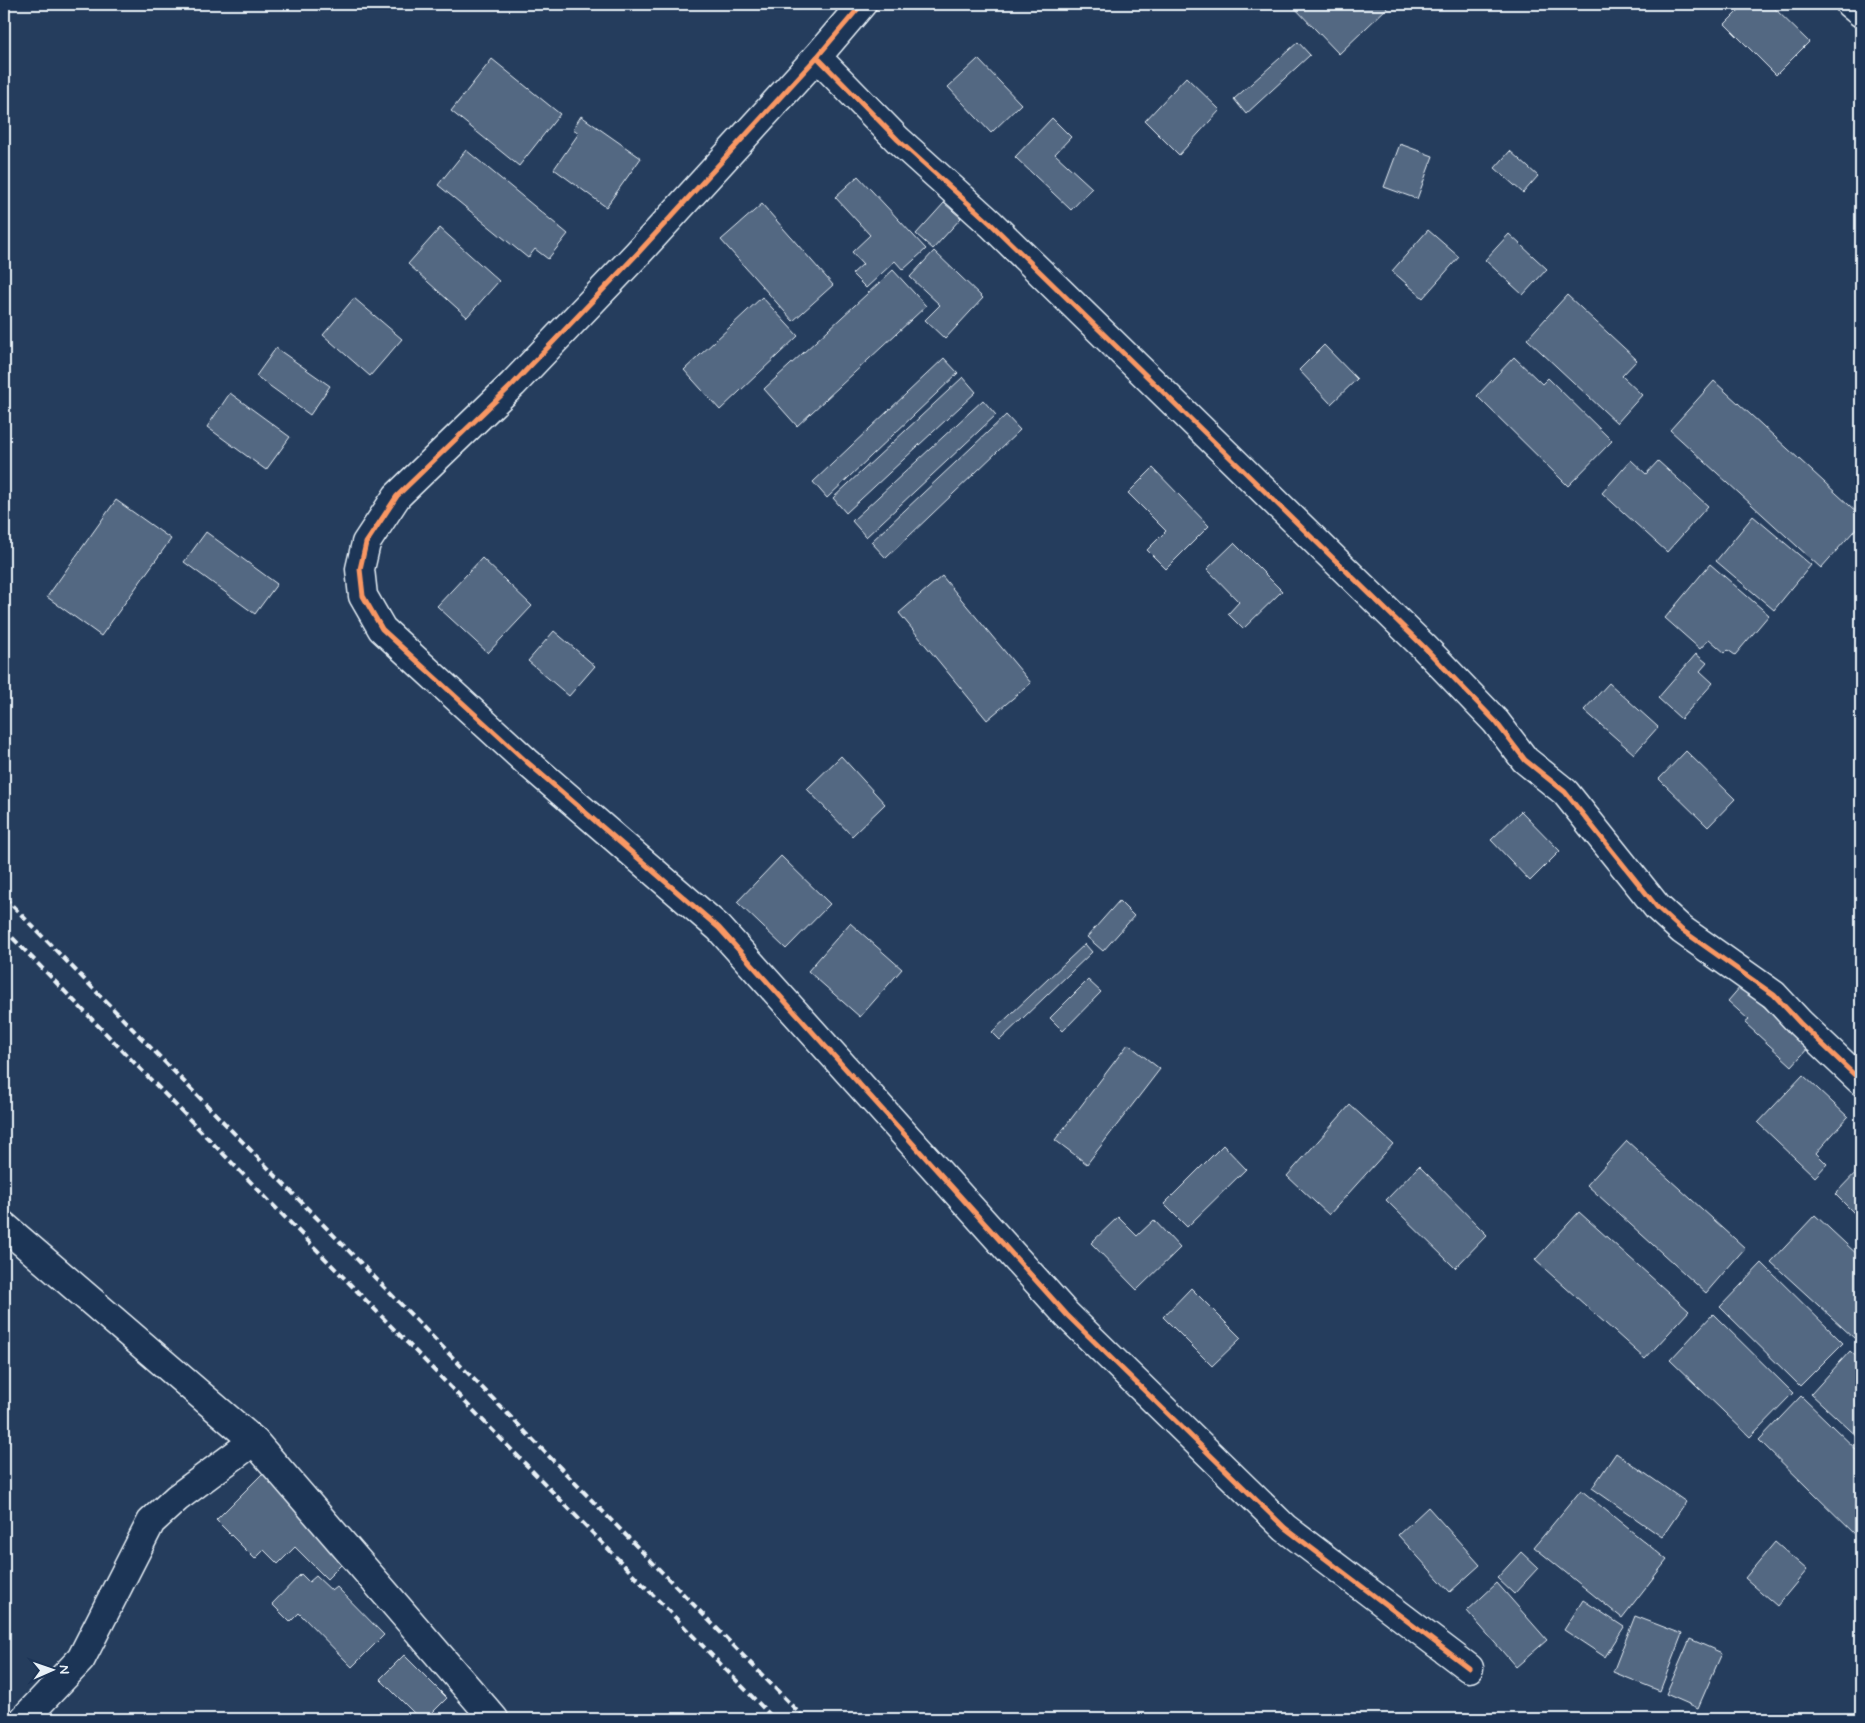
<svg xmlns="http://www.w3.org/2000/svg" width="1865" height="1723" viewBox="0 0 1865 1723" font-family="Mynerve,sans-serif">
	<rect width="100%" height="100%" fill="#253d5d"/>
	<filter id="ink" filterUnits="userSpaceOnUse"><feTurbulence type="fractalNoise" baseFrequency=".02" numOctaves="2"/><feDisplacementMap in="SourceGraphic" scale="10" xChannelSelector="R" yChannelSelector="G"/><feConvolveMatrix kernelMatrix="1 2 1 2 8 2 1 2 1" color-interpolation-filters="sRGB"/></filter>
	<g filter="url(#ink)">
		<!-- building -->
		<g fill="#536782" stroke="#e8f1f8">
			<polygon points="1291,4 1389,4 1390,5 1339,54"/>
			<polygon points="1745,4 1770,4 1809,42 1776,75 1725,24"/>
			<polygon points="1298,42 1310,55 1246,114 1234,99"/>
			<polygon points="492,59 560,114 519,166 451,111"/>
			<polygon points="978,59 1021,104 991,133 948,87"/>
			<polygon points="1186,77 1220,110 1179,155 1145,121"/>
			<polygon points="581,116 641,158 606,207 554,169 579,133 573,129"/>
			<polygon points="1052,118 1071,137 1055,154 1092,188 1071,210 1015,157"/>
			<polygon points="1400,144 1433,156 1417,199 1384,187"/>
			<polygon points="466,150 568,234 548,259 535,249 528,258 438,185"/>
			<polygon points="1510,151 1538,176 1523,193 1495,168"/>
			<polygon points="858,176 926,249 903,270 895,261 866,288 852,274 863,264 852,252 870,235 835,197"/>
			<polygon points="944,203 961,218 933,249 916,234"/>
			<polygon points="762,204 833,285 793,321 721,240"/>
			<polygon points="440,228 499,281 467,317 408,264"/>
			<polygon points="1428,230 1459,257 1423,298 1392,271"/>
			<polygon points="1509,234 1547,269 1523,295 1485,260"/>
			<polygon points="934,251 983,298 945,339 925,320 940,305 910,277"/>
			<polygon points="893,270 926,306 797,426 764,389"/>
			<polygon points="1567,295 1637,360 1622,376 1642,395 1617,423 1527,339"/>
			<polygon points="762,297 798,336 720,410 684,370"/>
			<polygon points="354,298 402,339 370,376 323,335"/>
			<polygon points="1324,345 1357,379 1331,404 1299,370"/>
			<polygon points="276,348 330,386 310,415 256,376"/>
			<polygon points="1514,357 1542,384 1548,378 1612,441 1568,486 1477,396"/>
			<polygon points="944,358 958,373 827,498 813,482"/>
			<polygon points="963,377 976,392 846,513 833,498"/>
			<polygon points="1714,381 1861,516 1861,523 1821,568 1670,430"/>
			<polygon points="230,393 290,437 266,470 207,427"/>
			<polygon points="983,400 996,415 866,537 852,521"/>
			<polygon points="1006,415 1020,430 886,558 871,542"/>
			<polygon points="1631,460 1646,474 1658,461 1708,506 1667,552 1602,493"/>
			<polygon points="1153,468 1209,526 1166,569 1147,550 1166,531 1128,493"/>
			<polygon points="116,500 171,539 101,636 47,597"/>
			<polygon points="1753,516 1811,565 1774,610 1716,561"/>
			<polygon points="206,532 277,584 255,614 184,562"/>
			<polygon points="1234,543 1282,591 1243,629 1228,614 1239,602 1207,569"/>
			<polygon points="482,558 532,606 488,653 437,606"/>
			<polygon points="1710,564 1769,615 1735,655 1728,650 1725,653 1709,639 1700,649 1665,618"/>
			<polygon points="942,576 1031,683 987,720 899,613"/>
			<polygon points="554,631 595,666 569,696 528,661"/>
			<polygon points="1696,654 1707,663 1700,671 1713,683 1681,719 1658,698"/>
			<polygon points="1609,683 1658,727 1634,754 1584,710"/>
			<polygon points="1686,751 1735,799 1708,827 1659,779"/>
			<polygon points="841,756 885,804 852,836 807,789"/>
			<polygon points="1521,811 1560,851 1530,881 1491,840"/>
			<polygon points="781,856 830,904 786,949 737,902"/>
			<polygon points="1119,901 1134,916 1103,951 1087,937"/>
			<polygon points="850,923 902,969 860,1017 808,971"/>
			<polygon points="1085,944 1092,952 1000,1040 992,1032"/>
			<polygon points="1088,980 1101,992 1063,1031 1050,1018"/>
			<polygon points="1741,986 1809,1047 1792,1066 1745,1023 1749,1020 1728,1001"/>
			<polygon points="1128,1044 1160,1069 1087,1164 1055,1140"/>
			<polygon points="1803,1075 1848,1117 1816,1153 1827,1164 1815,1177 1758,1123"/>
			<polygon points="1350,1105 1393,1144 1329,1215 1287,1176"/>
			<polygon points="1627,1141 1745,1248 1706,1293 1587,1185"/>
			<polygon points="1223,1145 1246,1169 1187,1227 1164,1204"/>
			<polygon points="1419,1166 1487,1235 1455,1268 1386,1200"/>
			<polygon points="1861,1167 1861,1220 1835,1194"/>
			<polygon points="1579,1212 1689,1311 1645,1359 1535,1260"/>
			<polygon points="1815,1215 1861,1258 1861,1331 1854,1338 1771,1262"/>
			<polygon points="1118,1217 1137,1236 1154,1220 1180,1248 1137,1290 1091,1243"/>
			<polygon points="1762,1263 1843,1343 1800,1386 1720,1307"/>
			<polygon points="1191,1288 1241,1338 1212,1366 1163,1317"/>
			<polygon points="1713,1314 1793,1393 1750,1437 1670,1360"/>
			<polygon points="1850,1351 1861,1361 1861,1440 1811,1394"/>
			<polygon points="1801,1396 1861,1454 1860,1539 1759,1440"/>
			<polygon points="1616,1453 1686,1502 1662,1537 1592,1488"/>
			<polygon points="263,1473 348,1558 327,1579 295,1547 278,1564 264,1550 255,1559 216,1520"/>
			<polygon points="1581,1490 1667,1560 1622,1618 1534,1547"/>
			<polygon points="1428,1507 1480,1565 1450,1592 1398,1535"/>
			<polygon points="1775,1542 1807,1570 1777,1606 1745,1578"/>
			<polygon points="1521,1552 1538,1568 1514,1594 1497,1578"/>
			<polygon points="301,1574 309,1582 316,1576 332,1591 337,1587 384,1635 352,1667 299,1613 290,1622 272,1604"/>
			<polygon points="1497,1583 1547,1640 1516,1667 1467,1611"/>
			<polygon points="1583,1600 1624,1627 1605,1657 1564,1630"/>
			<polygon points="1635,1616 1682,1634 1660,1691 1613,1672"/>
			<polygon points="1690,1639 1722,1653 1698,1708 1666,1694"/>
			<polygon points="404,1655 447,1698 426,1719 420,1719 380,1679"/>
		</g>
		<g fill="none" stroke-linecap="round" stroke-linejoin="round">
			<defs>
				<g id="minor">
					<polyline points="862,4 817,57 638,253 513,384 397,496 366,543 360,569 363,596 382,629 527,762 719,928 1067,1315 1285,1528 1469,1668"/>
					<polyline points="1850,4 1861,13"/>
					<polyline points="817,57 898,140 991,224 1424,647 1496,722 1525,760 1565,792 1657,907 1682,930 1774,995 1800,1023 1861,1081"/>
					<polyline points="4,1226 254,1441 494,1719"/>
					<polyline points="24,1719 81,1659 151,1522 177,1498 254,1441"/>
				</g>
			</defs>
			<!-- minor casing -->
			<use href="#minor" stroke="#e8f1f8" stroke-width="31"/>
			<!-- minor -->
			<use href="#minor" stroke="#1d3557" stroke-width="28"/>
			<!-- rail -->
			<g stroke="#e8f1f8" stroke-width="4" stroke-dasharray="8 4" stroke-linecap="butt">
				<polyline points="4,897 805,1719"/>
				<polyline points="4,929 774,1719"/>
			</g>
			<defs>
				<g id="cycleway">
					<polyline points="862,4 817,57 638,253 513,384 397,496 366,543 360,569 363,596 382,629 527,762 719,928 1067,1315 1285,1528 1469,1668"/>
					<polyline points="817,57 898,140 991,224 1424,647 1496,722 1525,760 1565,792 1657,907 1682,930 1774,995 1800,1023 1861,1081"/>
				</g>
			</defs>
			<!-- cycleway casing -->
			<use href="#cycleway" stroke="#1d3557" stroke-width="8"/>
			<!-- cycleway -->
			<use href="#cycleway" stroke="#f99763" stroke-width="5"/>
		</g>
	</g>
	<!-- margin -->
	<rect width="1865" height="1723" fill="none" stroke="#1d3557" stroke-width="20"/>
	<rect x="10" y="10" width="1845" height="1703" fill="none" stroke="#e8f1f8" stroke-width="2" filter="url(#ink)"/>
	<!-- north arrow -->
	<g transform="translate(52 1670) rotate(88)" stroke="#1d3557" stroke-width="4" paint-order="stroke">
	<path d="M0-4L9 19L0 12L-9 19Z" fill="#e8f1f8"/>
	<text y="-8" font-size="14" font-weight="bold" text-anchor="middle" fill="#e8f1f8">N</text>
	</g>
</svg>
